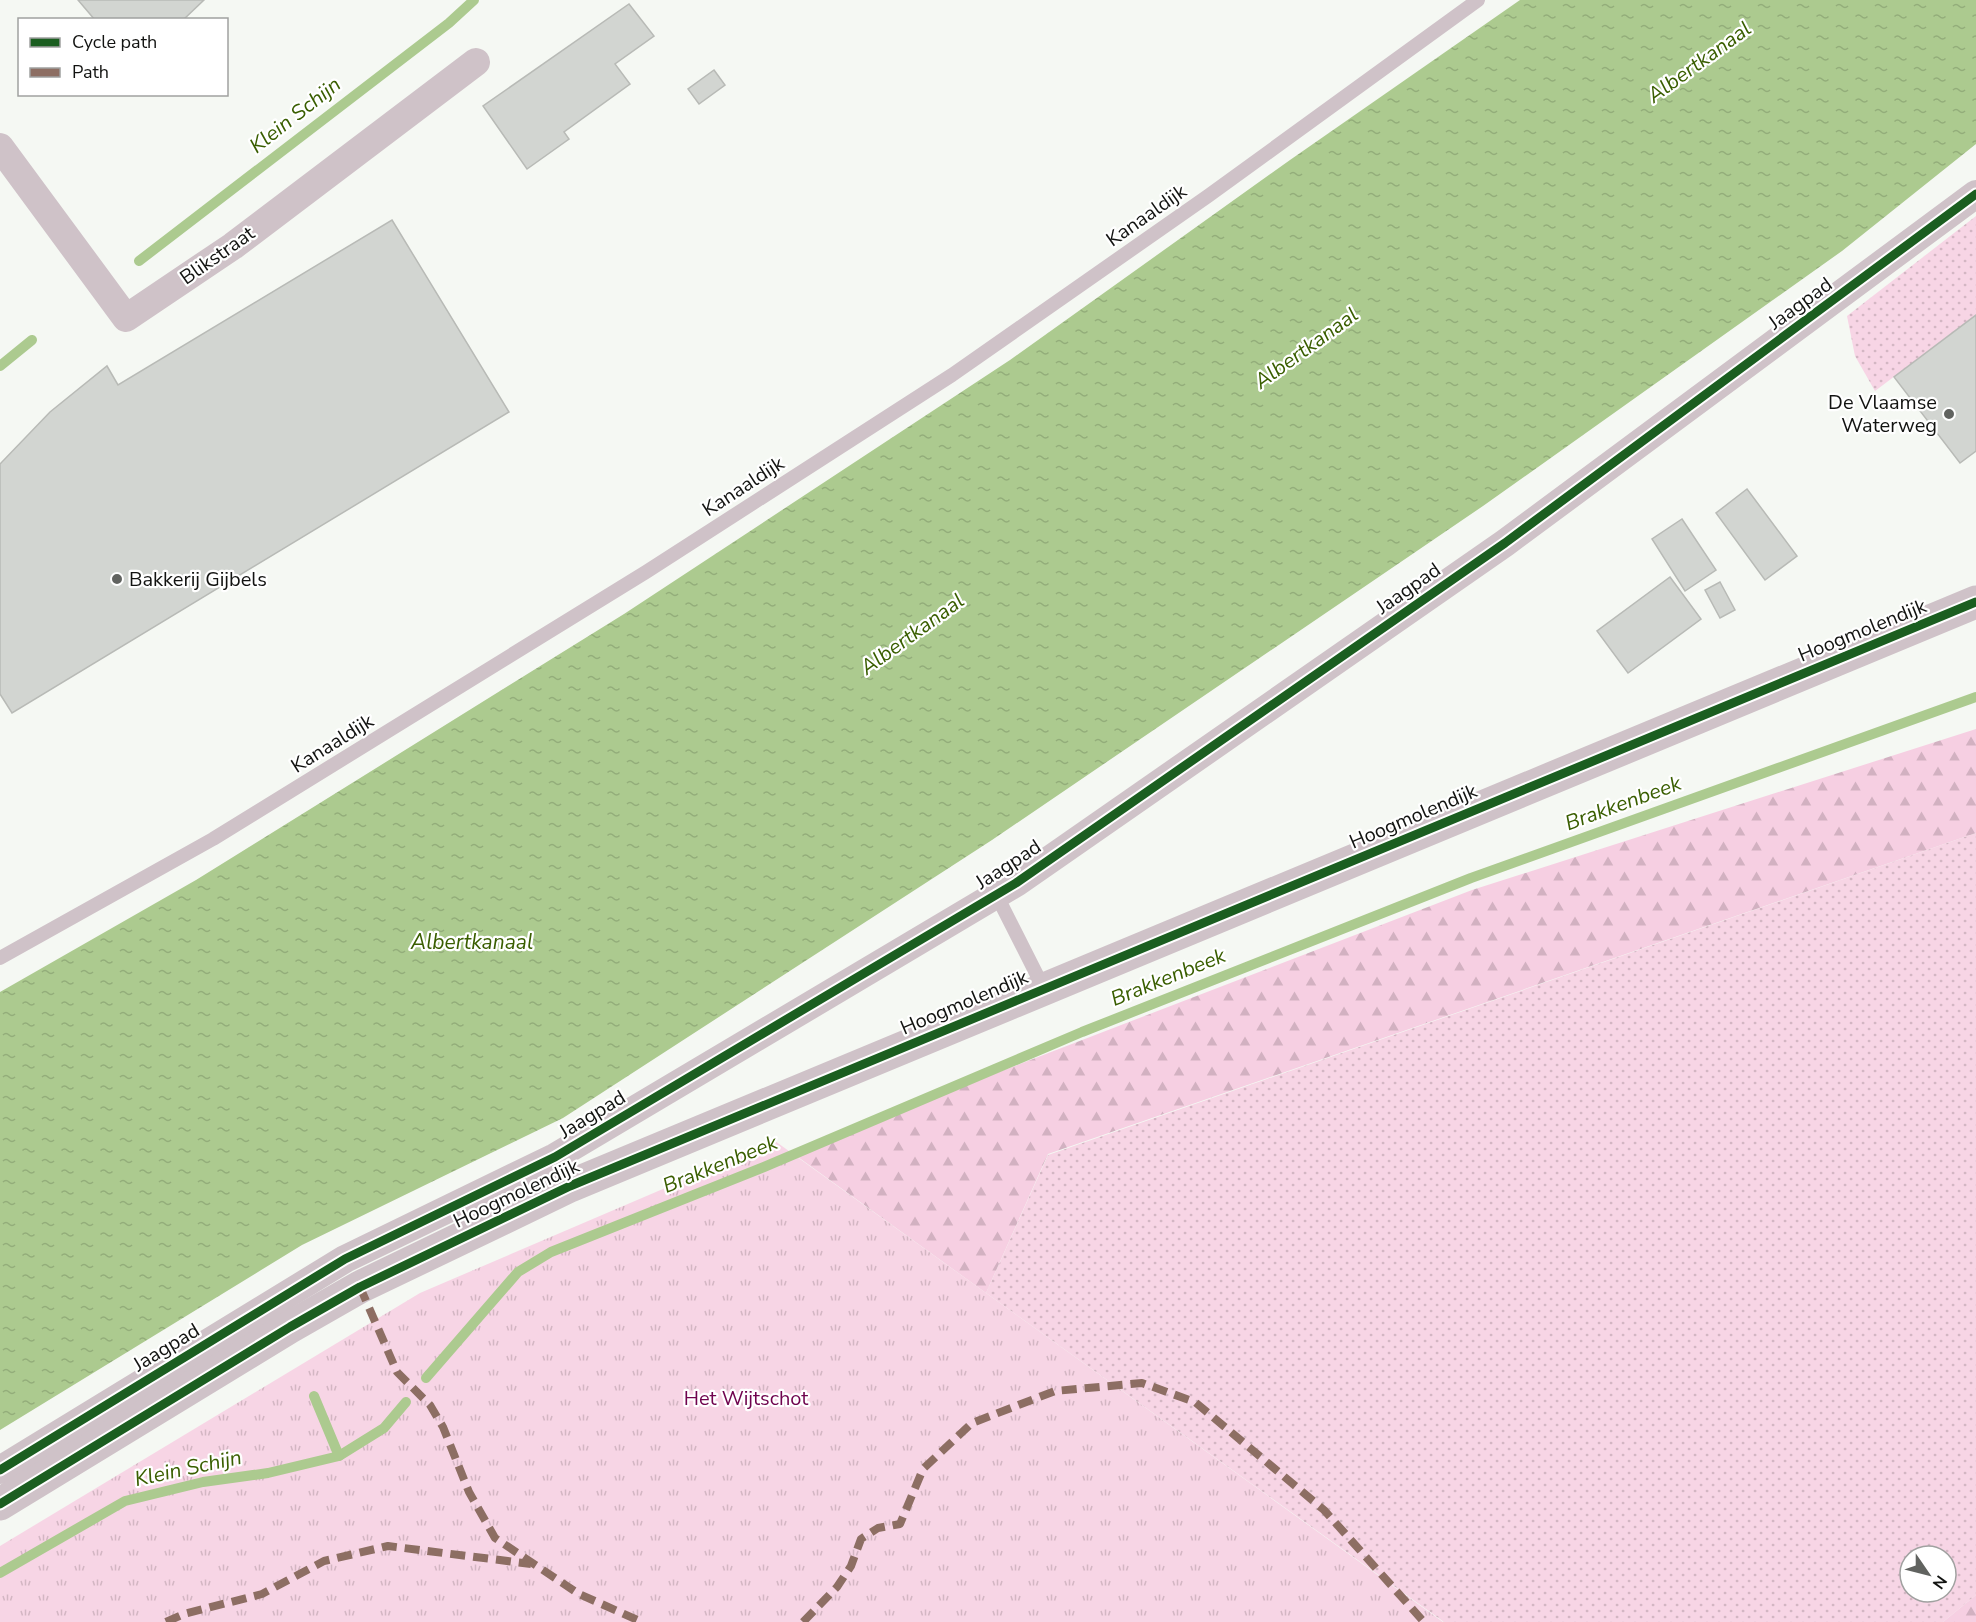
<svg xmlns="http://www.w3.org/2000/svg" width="1976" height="1622" viewBox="0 0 1976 1622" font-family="'Nunito Sans',sans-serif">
	<defs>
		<pattern id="grass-dots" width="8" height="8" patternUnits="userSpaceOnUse" patternTransform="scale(1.5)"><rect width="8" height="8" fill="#f7d5e5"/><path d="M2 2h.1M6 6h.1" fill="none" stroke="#d3b6c3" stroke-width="1.8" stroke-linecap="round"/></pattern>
		<pattern id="forest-firs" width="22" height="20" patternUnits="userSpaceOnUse" patternTransform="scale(1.5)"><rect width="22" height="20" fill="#f6cfe2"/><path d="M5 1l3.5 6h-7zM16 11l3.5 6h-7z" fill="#d2b1c1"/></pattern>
		<pattern id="park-tufts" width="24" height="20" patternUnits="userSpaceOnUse" patternTransform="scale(1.5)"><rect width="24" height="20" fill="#f7d5e5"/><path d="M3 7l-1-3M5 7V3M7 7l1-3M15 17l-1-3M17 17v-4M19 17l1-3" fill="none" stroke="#d3b6c3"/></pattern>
		<pattern id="water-ripples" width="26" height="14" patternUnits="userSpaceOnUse" patternTransform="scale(1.5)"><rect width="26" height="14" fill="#acca8f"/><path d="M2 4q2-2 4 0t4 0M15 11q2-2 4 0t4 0" fill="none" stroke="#93ad7a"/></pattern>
	</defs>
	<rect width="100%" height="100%" fill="#f5f8f3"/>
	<!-- grass -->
	<g fill="url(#grass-dots)" fill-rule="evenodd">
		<polygon points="1976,216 1976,315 1875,391 1855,356 1847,316"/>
		<path d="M1976 833V1595L1943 1622H1444L986 1293 1048 1155ZM1910 1556H1946V1592H1910Z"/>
	</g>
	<!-- forest -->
	<g fill="url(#forest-firs)">
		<polygon points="1976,729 1976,833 1048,1154 986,1293 791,1152 1472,890"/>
		<polygon points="1976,1595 1976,1622 1943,1622"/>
	</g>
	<!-- park -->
	<polygon fill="url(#park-tufts)" points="775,1141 1443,1622 0,1622 0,1546 420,1293"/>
	<!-- water -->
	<polygon fill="url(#water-ripples)" points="1520,0 1976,0 1976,144 1842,251 1483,506 992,840 563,1118 302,1245 0,1430 0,992 196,880 624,614 1010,360 1290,160"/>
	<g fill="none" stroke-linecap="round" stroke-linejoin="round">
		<!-- stream -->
		<g stroke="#acca8f" stroke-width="10">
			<polyline points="139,261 449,23 474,0"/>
			<polyline points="0,366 32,340"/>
			<polyline points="426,1378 518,1272 551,1252 764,1167 1082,1032 1471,878 1976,697"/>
			<polyline points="339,1456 384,1428 406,1402"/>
			<polyline points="0,1573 125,1501 203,1482 268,1473 339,1456 314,1396"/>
		</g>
	</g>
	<!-- building -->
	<g fill="#d2d5d1" stroke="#b8bab6" stroke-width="1.5">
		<polygon points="78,0 204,0 183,20 95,20"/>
		<polygon points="629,4 654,36 615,64 630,84 564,132 569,139 527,169 483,106"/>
		<polygon points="714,70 725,85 699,104 688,89"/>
		<polygon points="392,220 509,412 12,713 0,694 0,464 50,412 107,366 118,385"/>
		<polygon points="1976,315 1976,451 1960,463 1894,377"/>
		<polygon points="1747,489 1797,556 1765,580 1716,513"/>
		<polygon points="1682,519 1716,570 1685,591 1652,539"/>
		<polygon points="1670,577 1701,619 1628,673 1597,631"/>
		<polygon points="1720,582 1735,610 1720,618 1705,590"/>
	</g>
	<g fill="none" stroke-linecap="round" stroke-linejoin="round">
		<!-- service -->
		<g stroke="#cfc2c8" stroke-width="14">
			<polyline points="996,894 1044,989"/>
			<polyline points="0,958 213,839 646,572 952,375 1208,196 1478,0"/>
		</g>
		<!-- minor -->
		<g stroke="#cfc2c8" stroke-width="28">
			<polyline points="0,147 126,318 233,246 476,62"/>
			<polyline points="0,1470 345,1259 555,1157 1016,883 1505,543 1976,194"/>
		</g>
		<!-- tertiary -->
		<polyline stroke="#cfc2c8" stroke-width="33" points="0,1504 290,1327 360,1287 570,1186 1976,602"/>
		<!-- quiet -->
		<g stroke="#8d6e63" stroke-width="8" stroke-dasharray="15 8" stroke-linecap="butt">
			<polyline points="360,1287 397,1372 430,1405 443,1427 469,1492 495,1538 579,1594 642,1622"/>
			<polyline points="166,1622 184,1614 262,1594 324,1561 388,1546 531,1564"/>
			<polyline points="803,1622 837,1587 851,1566 861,1539 878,1528 900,1524 923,1469 972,1423 1055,1391 1142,1383 1195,1402 1324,1510 1424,1622"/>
		</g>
		<defs>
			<g id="cycleway">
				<polyline points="0,1470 345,1259 555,1157 1016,883 1505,543 1976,194"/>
				<polyline points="0,1504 290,1327 360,1287 570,1186 1976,602"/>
			</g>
		</defs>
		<!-- cycleway casing -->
		<use href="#cycleway" stroke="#fff" stroke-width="13"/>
		<!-- cycleway -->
		<use href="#cycleway" stroke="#1b5e20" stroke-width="9"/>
	</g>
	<!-- markers -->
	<g fill="#616360" stroke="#fff" stroke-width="2">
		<circle cx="1949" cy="414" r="6"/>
		<circle cx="117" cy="579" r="6"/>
	</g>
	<g text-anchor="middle" stroke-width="4.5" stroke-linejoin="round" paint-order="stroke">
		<!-- street labels -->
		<g font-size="20" fill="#121311" stroke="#fff">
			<text transform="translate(1146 215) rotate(-35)" y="7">Kanaaldijk</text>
			<text transform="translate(217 255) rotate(-35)" y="7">Blikstraat</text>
			<text transform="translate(1800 303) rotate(-36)" y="7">Jaagpad</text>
			<text transform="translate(743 486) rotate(-33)" y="7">Kanaaldijk</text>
			<text transform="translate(1408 588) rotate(-35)" y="7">Jaagpad</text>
			<text transform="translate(1862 630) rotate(-22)" y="7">Hoogmolendijk</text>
			<text transform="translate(332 743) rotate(-32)" y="7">Kanaaldijk</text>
			<text transform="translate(1413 816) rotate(-23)" y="7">Hoogmolendijk</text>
			<text transform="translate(1008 864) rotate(-33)" y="7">Jaagpad</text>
			<text transform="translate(964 1002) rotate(-23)" y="7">Hoogmolendijk</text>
			<text transform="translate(592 1114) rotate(-31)" y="7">Jaagpad</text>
			<text transform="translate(516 1193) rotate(-25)" y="7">Hoogmolendijk</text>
			<text transform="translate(166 1347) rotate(-31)" y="7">Jaagpad</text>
		</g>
		<!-- poi labels -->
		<g font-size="20" fill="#121311" stroke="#fff" text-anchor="end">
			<text x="1937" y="409">De Vlaamse<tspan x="1937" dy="23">Waterweg</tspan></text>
			<text x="129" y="586" text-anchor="start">Bakkerij Gijbels</text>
		</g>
		<!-- park labels -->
		<g font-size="20" fill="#6f034e" stroke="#fff">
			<text x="746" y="1405">Het Wijtschot</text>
		</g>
		<!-- water labels -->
		<g font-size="21" font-style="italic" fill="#395e00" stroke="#fff">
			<text transform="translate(1699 62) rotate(-36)" y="7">Albertkanaal</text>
			<text transform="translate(295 115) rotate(-38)" y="7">Klein Schijn</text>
			<text transform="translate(1306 348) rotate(-36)" y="7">Albertkanaal</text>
			<text transform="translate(912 634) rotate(-36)" y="7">Albertkanaal</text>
			<text transform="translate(1623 803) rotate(-20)" y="7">Brakkenbeek</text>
			<text x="472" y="949">Albertkanaal</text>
			<text transform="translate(1168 977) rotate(-22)" y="7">Brakkenbeek</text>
			<text transform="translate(720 1164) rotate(-22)" y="7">Brakkenbeek</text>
			<text transform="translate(188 1468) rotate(-12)" y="7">Klein Schijn</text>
		</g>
	</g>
	<!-- legend -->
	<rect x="18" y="18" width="210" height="78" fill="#ffffff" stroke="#a0a1a0" stroke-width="1.5"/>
	<rect x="30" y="38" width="30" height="9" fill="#1b5e20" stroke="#a0a1a0" stroke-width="1.5"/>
	<text x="72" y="48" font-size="18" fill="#121311">Cycle path</text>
	<rect x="30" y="68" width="30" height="9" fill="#8d6e63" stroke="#a0a1a0" stroke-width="1.5"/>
	<text x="72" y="78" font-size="18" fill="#121311">Path</text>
	<!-- north arrow -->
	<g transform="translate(1928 1574) rotate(125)"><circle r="28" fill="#ffffff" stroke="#a0a1a0" stroke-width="1.5"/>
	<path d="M0-4.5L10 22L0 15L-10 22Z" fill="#616360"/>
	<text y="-9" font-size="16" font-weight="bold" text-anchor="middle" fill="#121311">N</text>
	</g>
</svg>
